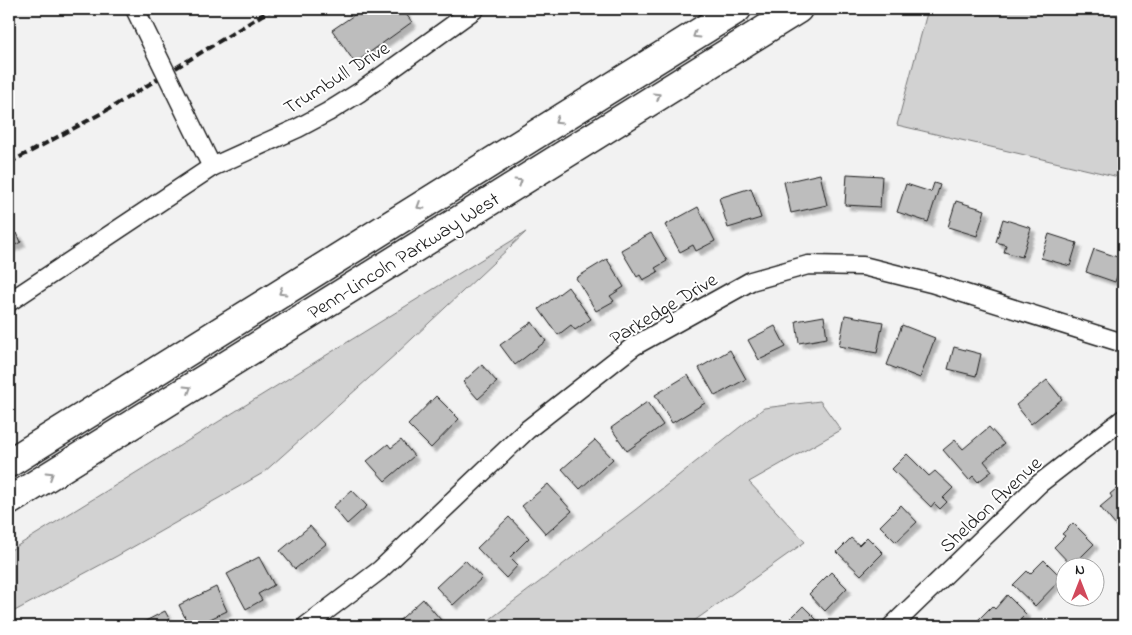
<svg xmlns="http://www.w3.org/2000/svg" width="1132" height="635" viewBox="0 0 1132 635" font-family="'Indie Flower',sans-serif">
	<defs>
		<filter id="shadow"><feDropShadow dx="4.5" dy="4.5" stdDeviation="1" flood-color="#0004"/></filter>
	</defs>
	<rect width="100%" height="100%" fill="#f2f2f2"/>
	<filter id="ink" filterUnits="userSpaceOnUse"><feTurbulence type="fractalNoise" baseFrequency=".02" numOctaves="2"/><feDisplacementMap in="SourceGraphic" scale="10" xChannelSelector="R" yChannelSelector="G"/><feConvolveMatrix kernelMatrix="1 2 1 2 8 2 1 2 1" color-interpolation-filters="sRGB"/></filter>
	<g filter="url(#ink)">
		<!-- green -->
		<g fill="#d2d2d2" stroke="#777">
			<polygon points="928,9 1123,9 1123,46 1122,50 1123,52 1123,178 897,125"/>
			<polygon points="526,232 397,353 263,473 117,556 9,614 9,551"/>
			<polygon points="820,401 841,430 749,482 805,542 687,626 481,626 635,510 764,408"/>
		</g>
		<!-- building -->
		<g fill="#bdbdbd" stroke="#1c1c1c" filter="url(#shadow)">
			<polygon points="363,9 402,9 412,22 355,63 332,30"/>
			<polygon points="820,174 827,205 791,213 784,182"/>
			<polygon points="847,174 882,176 880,207 845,205"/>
			<polygon points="934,183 940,185 928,222 897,212 906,184 931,192"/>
			<polygon points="751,188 761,218 728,228 719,198"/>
			<polygon points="956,201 985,210 977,236 948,227"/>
			<polygon points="698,207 715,241 696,251 693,245 680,252 665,225"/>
			<polygon points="1003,219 1031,228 1022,257 1004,252 1006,245 996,242"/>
			<polygon points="17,233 21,242 9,248 9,236"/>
			<polygon points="651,233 667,261 655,268 658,272 643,280 640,275 637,277 621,250"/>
			<polygon points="1049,234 1077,243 1070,266 1041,258"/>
			<polygon points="1094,249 1123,259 1115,282 1086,272"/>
			<polygon points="607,259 624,287 610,296 614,301 596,311 576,278"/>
			<polygon points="568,287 591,319 575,330 571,325 558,335 539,309"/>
			<polygon points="845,315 883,322 877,353 839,346"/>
			<polygon points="824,316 827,338 799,343 796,321"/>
			<polygon points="532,322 546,341 515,365 500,345"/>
			<polygon points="902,325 935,338 920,378 887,365"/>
			<polygon points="775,326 786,347 759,360 748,340"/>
			<polygon points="954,347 981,354 976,376 948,369"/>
			<polygon points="730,350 746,379 715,396 699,368"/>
			<polygon points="482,365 497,382 478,399 463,382"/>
			<polygon points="688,375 705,403 672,423 655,395"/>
			<polygon points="1047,380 1062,399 1031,424 1016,405"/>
			<polygon points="436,396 459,419 431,448 408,425"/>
			<polygon points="647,402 663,425 627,451 611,428"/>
			<polygon points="989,427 1004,444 984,461 992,471 978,482 973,476 969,480 943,450 955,440 963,449"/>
			<polygon points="401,440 414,456 385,481 367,461 388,444 391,448"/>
			<polygon points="595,440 613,459 580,489 562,469"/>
			<polygon points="907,454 929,476 935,471 953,488 943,498 947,502 940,509 934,503 931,507 892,469"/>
			<polygon points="548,484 572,511 546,534 522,506"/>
			<polygon points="1122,484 1123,519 1116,526 1100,507 1112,497 1110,494"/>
			<polygon points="352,490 367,506 347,524 333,507"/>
			<polygon points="901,505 917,522 896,542 880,526"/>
			<polygon points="509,517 529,538 510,557 518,565 506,578 477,548"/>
			<polygon points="1073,523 1094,544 1072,566 1054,547 1065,536 1062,534"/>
			<polygon points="310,526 326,544 295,569 280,551"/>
			<polygon points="867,537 883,553 861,575 837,552 851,538 859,545"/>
			<polygon points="259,557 274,585 258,594 262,600 246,609 227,574"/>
			<polygon points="465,560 482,578 453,605 436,587"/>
			<polygon points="1044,560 1062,578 1035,606 1013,585 1027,571 1030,574"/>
			<polygon points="831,572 847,588 825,611 809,594"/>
			<polygon points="216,587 227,611 195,626 189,626 179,605"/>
			<polygon points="1007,595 1026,614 1014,626 981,626 976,622 992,606 995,609"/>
			<polygon points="423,599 441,620 434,626 393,626"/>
			<polygon points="803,606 818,621 813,626 783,626"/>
			<polygon points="165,611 173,626 136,626"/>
		</g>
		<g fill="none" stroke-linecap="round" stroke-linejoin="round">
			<defs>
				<g id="minor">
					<polyline points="135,9 150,40"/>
					<polyline points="188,118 212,167"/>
					<polyline points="9,302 212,167 298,128 328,112 360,92 475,9"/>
					<polyline points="306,626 380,570 527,430 634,346 751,281 808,265 863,266 931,283 1123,343"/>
					<polyline points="892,626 1039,484 1123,419"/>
				</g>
				<g id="motorway">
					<polyline points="9,463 737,9"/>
					<polyline points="9,501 798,9"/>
				</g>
			</defs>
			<!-- minor casing -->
			<use href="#minor" stroke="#1c1c1c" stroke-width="21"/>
			<!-- motorway casing -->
			<use href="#motorway" stroke="#1c1c1c" stroke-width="31"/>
			<!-- minor -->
			<use href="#minor" stroke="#fff" stroke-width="18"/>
			<!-- motorway -->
			<use href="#motorway" stroke="#fff" stroke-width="28"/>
			<!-- rail -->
			<polyline stroke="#1c1c1c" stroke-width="4" stroke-dasharray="8 4" stroke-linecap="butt" points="9,163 104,112 272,9"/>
			<defs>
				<polyline id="minor-bridge" points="150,40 188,118"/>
			</defs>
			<!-- minor-bridge casing -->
			<use href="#minor-bridge" stroke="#1c1c1c" stroke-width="21" stroke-linecap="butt"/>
			<!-- minor-bridge -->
			<use href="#minor-bridge" stroke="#fff" stroke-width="18"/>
		</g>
		<!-- one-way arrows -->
		<defs><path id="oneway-chevron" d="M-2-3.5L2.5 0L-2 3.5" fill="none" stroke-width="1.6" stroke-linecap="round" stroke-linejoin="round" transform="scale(1.25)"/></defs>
		<g stroke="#999">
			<use href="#oneway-chevron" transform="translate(696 35) rotate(148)"/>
			<use href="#oneway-chevron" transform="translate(657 96) rotate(-32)"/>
			<use href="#oneway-chevron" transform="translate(558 121) rotate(148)"/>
			<use href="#oneway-chevron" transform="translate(519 182) rotate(-32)"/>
			<use href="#oneway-chevron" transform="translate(420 206) rotate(148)"/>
			<use href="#oneway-chevron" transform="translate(282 292) rotate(148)"/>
			<use href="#oneway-chevron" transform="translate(188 389) rotate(-32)"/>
			<use href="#oneway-chevron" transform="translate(50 475) rotate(-32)"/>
		</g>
	</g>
	<g text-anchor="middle" stroke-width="4" stroke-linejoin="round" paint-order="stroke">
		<!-- street labels -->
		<g font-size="20" fill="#1c1c1c" stroke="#fff">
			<text transform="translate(336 77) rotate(-32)" y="7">Trumbull Drive</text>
			<text transform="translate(403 255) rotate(-32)" y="7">Penn-Lincoln Parkway West</text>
			<text transform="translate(663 308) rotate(-31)" y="7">Parkedge Drive</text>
			<text transform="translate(990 504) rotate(-43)" y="7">Sheldon Avenue</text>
		</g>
	</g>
	<!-- margin -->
	<rect width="1132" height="635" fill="none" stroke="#fff" stroke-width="30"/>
	<rect x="15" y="15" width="1102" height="605" fill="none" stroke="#1c1c1c" stroke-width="2" filter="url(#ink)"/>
	<!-- north arrow -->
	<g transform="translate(1080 582)"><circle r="24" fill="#ffffff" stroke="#a4a4a4"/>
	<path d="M0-4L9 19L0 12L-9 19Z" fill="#d1495b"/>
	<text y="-8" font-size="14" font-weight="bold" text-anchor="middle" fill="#1c1c1c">N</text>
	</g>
</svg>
